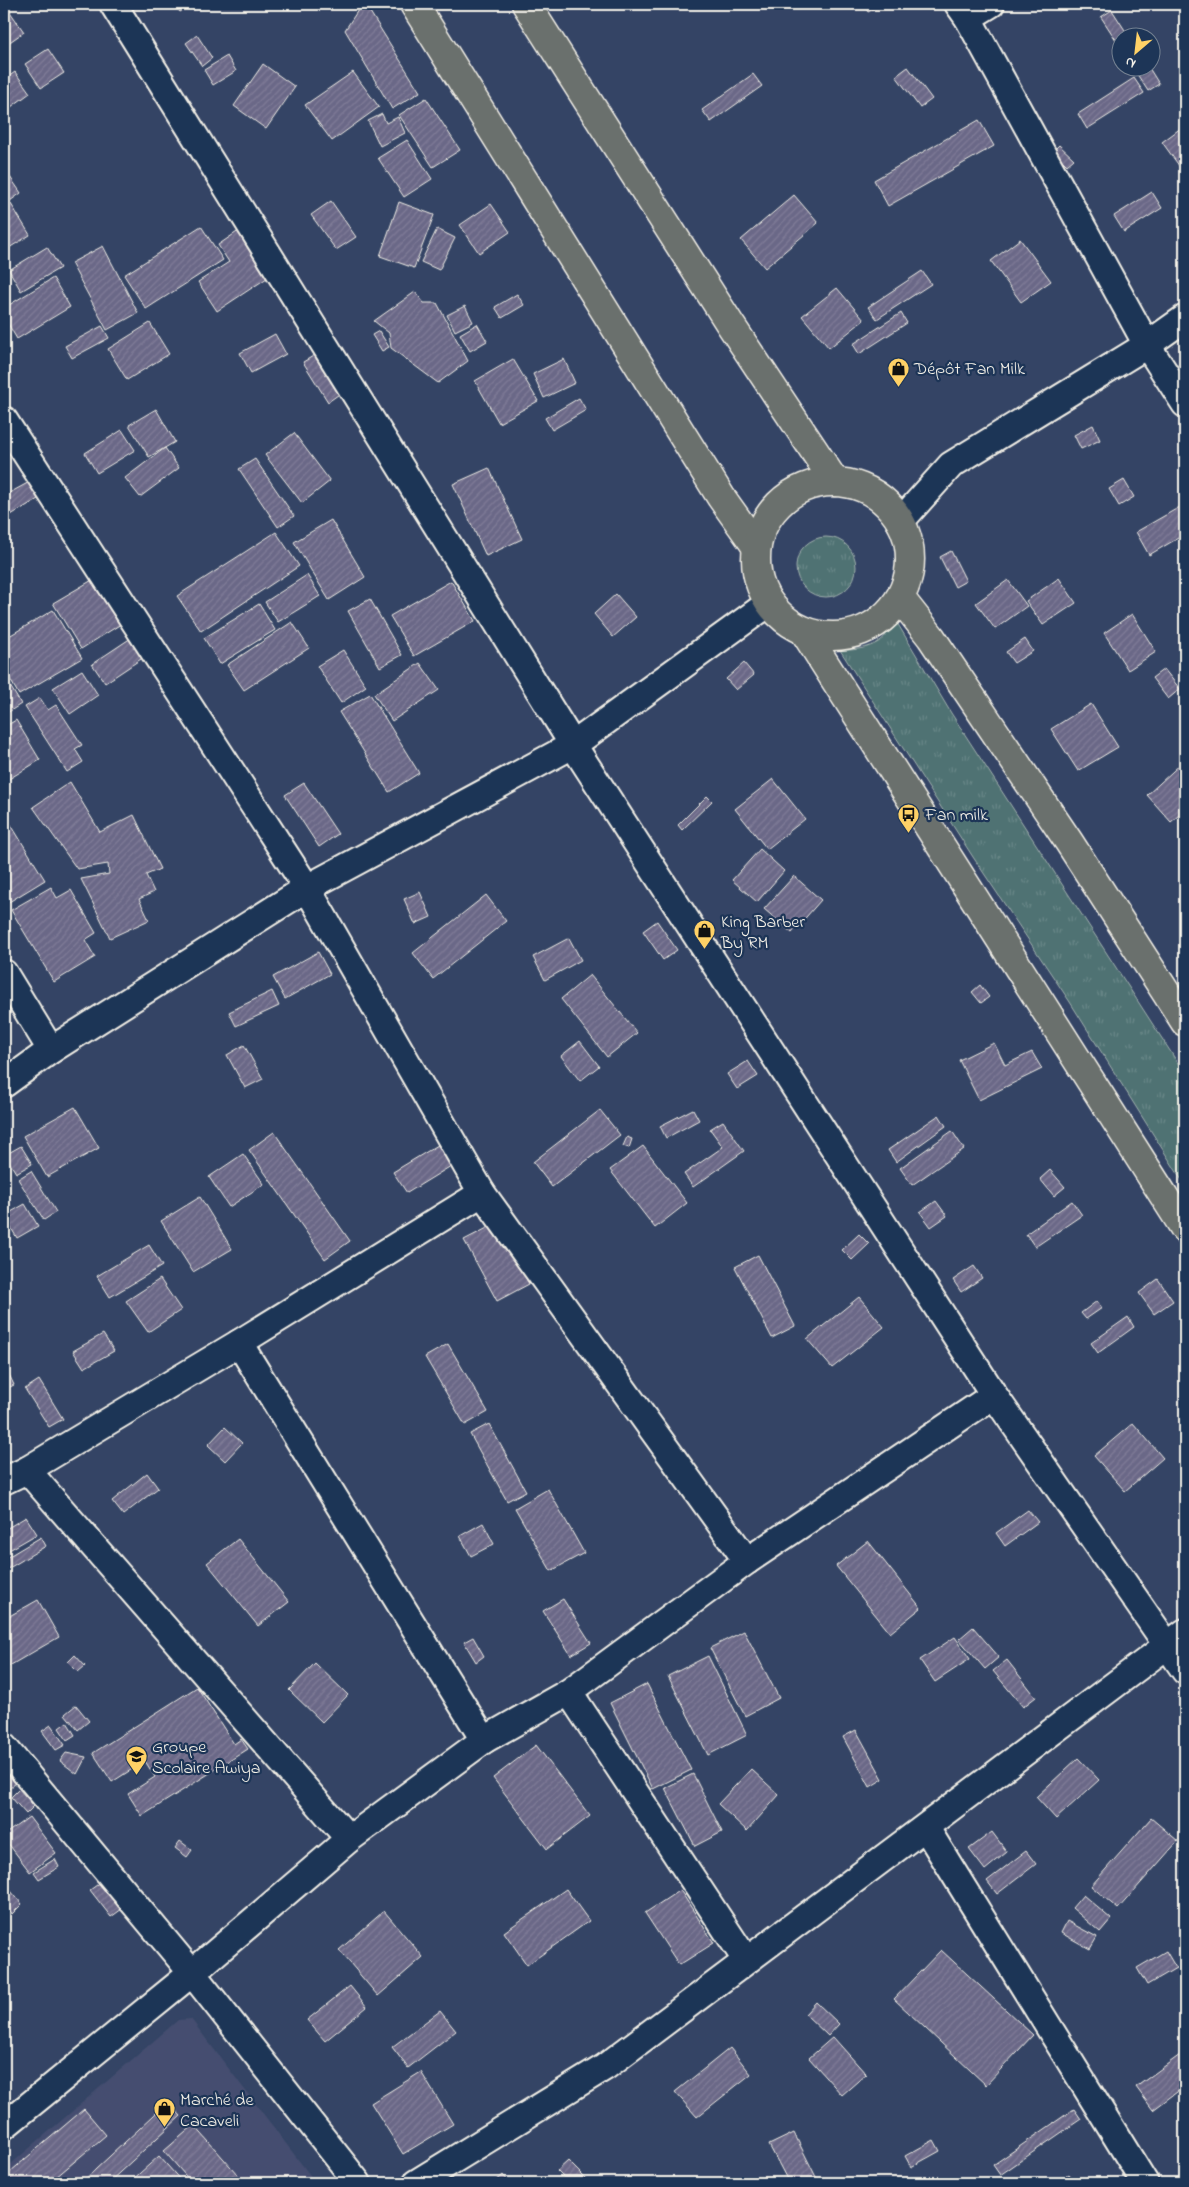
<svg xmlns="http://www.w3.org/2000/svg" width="1189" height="2187" viewBox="0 0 1189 2187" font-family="'Indie Flower',sans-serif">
	<defs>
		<pattern id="grass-tufts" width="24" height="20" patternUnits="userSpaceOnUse" patternTransform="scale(1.25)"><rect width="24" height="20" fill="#4f7273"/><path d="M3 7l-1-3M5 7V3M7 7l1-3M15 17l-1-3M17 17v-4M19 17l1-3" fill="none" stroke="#698787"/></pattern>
		<pattern id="building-hatch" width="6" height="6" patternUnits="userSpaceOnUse" patternTransform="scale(1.25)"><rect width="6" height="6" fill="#6a6787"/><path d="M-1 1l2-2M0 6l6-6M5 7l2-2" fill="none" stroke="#807d98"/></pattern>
	</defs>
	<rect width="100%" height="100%" fill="#344465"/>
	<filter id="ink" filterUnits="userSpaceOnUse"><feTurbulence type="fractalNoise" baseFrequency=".02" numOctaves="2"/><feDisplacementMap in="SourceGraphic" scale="10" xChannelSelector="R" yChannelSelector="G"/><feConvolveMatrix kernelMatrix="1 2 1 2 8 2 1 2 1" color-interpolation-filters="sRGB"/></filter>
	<g filter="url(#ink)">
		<!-- built -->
		<polygon fill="#444e6f" points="191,2019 316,2183 4,2183 4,2170 178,2020"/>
		<!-- grass -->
		<g fill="url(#grass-tufts)" stroke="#a2b2ae">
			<circle cx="826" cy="567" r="30"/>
			<path d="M893 616 951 713 1185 1074V1185L1070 1002 973 857 840 650C856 651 880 647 888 632 891 627 891 621 893 616Z"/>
		</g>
		<!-- building -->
		<g fill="url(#building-hatch)" stroke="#f4f1e8">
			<polygon points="174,4 193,4 180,12"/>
			<polygon points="362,4 365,4 420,92 392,109 345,30"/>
			<polygon points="863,4 883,4 868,12"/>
			<polygon points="6,6 24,32 4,46 4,8"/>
			<polygon points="1112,10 1130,38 1122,38 1122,49 1101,17"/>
			<polygon points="197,35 212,58 202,66 186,43"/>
			<polygon points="48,49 64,73 41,88 25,64"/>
			<polygon points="227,56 236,71 213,85 204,70"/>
			<polygon points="263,64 295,87 266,129 234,106"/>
			<polygon points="908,67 932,99 920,108 896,76"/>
			<polygon points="1133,68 1149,68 1159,84 1148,91"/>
			<polygon points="15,72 30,93 11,107 4,96 4,80"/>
			<polygon points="353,72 379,107 332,141 305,105"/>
			<polygon points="753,74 762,86 711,122 702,110"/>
			<polygon points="1134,78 1144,93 1087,129 1078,114"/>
			<polygon points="426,98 460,150 433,167 399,115"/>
			<polygon points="382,114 386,123 398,117 405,133 380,146 368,121"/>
			<polygon points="979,120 994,146 888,206 874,180"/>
			<polygon points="1185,125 1185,174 1162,142"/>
			<polygon points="407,140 432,179 404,197 378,158"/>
			<polygon points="1059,145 1074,159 1067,165 1053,151"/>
			<polygon points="10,177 21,193 10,201 4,193 4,181"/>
			<polygon points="1152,192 1162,208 1124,232 1114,216"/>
			<polygon points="794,195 818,223 765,268 741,240"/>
			<polygon points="331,201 356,237 336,250 311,215"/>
			<polygon points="399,202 434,215 414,268 380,256"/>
			<polygon points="11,204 30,235 4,251 4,209"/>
			<polygon points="491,204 510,232 479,253 460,225"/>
			<polygon points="201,226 223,260 146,309 124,275"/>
			<polygon points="243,228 273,274 217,311 198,282 229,262 218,245"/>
			<polygon points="437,229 455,238 439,270 421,262"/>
			<polygon points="1020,239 1051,281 1021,302 991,261"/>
			<polygon points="103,246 138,313 107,330 71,263"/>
			<polygon points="47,247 60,268 21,291 9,270"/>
			<polygon points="922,271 931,284 877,319 868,307"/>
			<polygon points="53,278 70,307 17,339 4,317 4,308"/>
			<polygon points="837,288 864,320 829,348 802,316"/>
			<polygon points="415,292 424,303 437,303 468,361 438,383 391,348 389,333 374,321"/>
			<polygon points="517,294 524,305 502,318 495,307"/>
			<polygon points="465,306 473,322 455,331 447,315"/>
			<polygon points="901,313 907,323 859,354 853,344"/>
			<polygon points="150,323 169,354 127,380 108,349"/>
			<polygon points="477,324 487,341 470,351 460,334"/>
			<polygon points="102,326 109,338 72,358 65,346"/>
			<polygon points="379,331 389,347 382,351 372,335"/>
			<polygon points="275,334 286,354 251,373 240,353"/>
			<polygon points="320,352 345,390 328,402 303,362"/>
			<polygon points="513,359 538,401 499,423 475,381"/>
			<polygon points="564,359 575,383 544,398 533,374"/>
			<polygon points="579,398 586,410 552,430 545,418"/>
			<polygon points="156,409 175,442 149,457 129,425"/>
			<polygon points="1093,425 1100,440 1081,449 1074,435"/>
			<polygon points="122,430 135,450 97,473 85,453"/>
			<polygon points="294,433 330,481 302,503 265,455"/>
			<polygon points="165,448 179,468 140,497 125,478"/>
			<polygon points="255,459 294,516 278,527 239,469"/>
			<polygon points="489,468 522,539 486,556 453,484"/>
			<polygon points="33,480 43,496 4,519 4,496"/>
			<polygon points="1124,480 1134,497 1119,506 1109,489"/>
			<polygon points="1185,504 1185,534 1149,555 1136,532"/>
			<polygon points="331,520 365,577 329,600 294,542"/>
			<polygon points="276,532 299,566 201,631 177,596"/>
			<polygon points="951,551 966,581 955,587 940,557"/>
			<polygon points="307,575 320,596 278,622 265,602"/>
			<polygon points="1059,578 1076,603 1043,625 1026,601"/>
			<polygon points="94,579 121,624 81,649 53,603"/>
			<polygon points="1008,580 1027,606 995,629 976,603"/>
			<polygon points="451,581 475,621 414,656 390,616"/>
			<polygon points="616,594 636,617 613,637 594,614"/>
			<polygon points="370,599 402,655 380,667 348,611"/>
			<polygon points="259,604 275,630 220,664 204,638"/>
			<polygon points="53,610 82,658 19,695 4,669 4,639"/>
			<polygon points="1132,614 1156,652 1128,670 1104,633"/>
			<polygon points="292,622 309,648 244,690 227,665"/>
			<polygon points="134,636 147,655 105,683 92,664"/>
			<polygon points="1025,639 1033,651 1014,663 1006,652"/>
			<polygon points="343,650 366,686 341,703 317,666"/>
			<polygon points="420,663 439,690 392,721 374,694"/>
			<polygon points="744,663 754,675 736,690 726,679"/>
			<polygon points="1164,669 1180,689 1168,699 1152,678"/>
			<polygon points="82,670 98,695 70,714 53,688"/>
			<polygon points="4,676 21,704 4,715"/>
			<polygon points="370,694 419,773 389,792 339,712"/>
			<polygon points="40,698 48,710 56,705 82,745 75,749 83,762 67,772 25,707"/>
			<polygon points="1091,704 1118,747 1078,771 1051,729"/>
			<polygon points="16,720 40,760 4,782 4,727"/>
			<polygon points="1185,760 1185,810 1171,822 1147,795"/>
			<polygon points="773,779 805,819 767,849 735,809"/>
			<polygon points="70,782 100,832 134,815 160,869 146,875 154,892 139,899 149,920 110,938 81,879 109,874 108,864 77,869 33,807"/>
			<polygon points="304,783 338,834 319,847 285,795"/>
			<polygon points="707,796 712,801 682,830 678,825"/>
			<polygon points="5,815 45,880 4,905 4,816"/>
			<polygon points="760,849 784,871 757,902 732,880"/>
			<polygon points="794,876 821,900 792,933 764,909"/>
			<polygon points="51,887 57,898 71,890 96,933 85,940 95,957 54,982 11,910"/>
			<polygon points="420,892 431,917 415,924 404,899"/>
			<polygon points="486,895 506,921 433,979 413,953"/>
			<polygon points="657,921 677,950 663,960 643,931"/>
			<polygon points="569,938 581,960 545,980 533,957"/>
			<polygon points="318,952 330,974 285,999 273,977"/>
			<polygon points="590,975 637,1033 607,1057 561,999"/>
			<polygon points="980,985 989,997 981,1003 972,992"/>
			<polygon points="272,991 279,1006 236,1026 229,1012"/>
			<polygon points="580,1041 599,1066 580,1081 561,1056"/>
			<polygon points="994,1043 1005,1065 1032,1052 1042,1069 979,1100 959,1060"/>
			<polygon points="244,1045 263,1079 245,1088 227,1055"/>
			<polygon points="748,1061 758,1076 737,1089 727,1074"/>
			<polygon points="75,1107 99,1148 47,1177 23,1136"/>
			<polygon points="693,1109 699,1120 666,1138 660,1126"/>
			<polygon points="600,1110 620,1135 552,1187 533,1162"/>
			<polygon points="939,1115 946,1126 896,1162 888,1150"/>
			<polygon points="723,1121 744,1151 693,1187 684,1174 723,1147 710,1129"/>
			<polygon points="952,1131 964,1149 912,1185 900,1168"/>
			<polygon points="274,1132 350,1241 325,1259 249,1150"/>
			<polygon points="627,1137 632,1139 629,1148 623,1146"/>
			<polygon points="438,1145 451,1166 407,1193 393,1172"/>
			<polygon points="21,1146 32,1164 16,1173 5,1155"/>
			<polygon points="643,1146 687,1203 655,1228 610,1170"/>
			<polygon points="243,1154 264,1184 229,1207 209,1177"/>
			<polygon points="1050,1170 1065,1187 1054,1196 1040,1179"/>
			<polygon points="31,1171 56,1212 44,1220 18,1179"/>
			<polygon points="200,1197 232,1249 193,1272 161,1221"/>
			<polygon points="936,1201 947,1216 931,1227 920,1212"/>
			<polygon points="1072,1201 1082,1215 1035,1247 1026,1234"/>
			<polygon points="25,1204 38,1226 17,1238 4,1216"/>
			<polygon points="497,1223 529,1284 497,1301 464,1240"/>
			<polygon points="859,1234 869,1244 852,1260 842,1250"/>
			<polygon points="149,1245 162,1266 110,1297 97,1276"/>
			<polygon points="758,1255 795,1326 772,1338 735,1267"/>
			<polygon points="974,1266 982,1278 961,1292 953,1280"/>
			<polygon points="160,1279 181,1310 148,1332 126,1301"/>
			<polygon points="1158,1279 1173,1301 1154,1314 1139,1293"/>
			<polygon points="859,1297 884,1327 832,1368 807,1339"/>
			<polygon points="1097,1301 1102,1308 1086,1319 1081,1313"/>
			<polygon points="1128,1317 1134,1327 1098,1353 1091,1343"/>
			<polygon points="103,1334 114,1351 84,1368 73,1351"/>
			<polygon points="448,1344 488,1412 465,1425 425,1357"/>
			<polygon points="4,1364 14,1385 4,1390"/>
			<polygon points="39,1380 63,1419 49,1427 25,1389"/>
			<polygon points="1133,1423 1163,1458 1125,1491 1094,1456"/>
			<polygon points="489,1424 526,1491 507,1501 470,1434"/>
			<polygon points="225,1427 242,1443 225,1461 208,1445"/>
			<polygon points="147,1473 158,1488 123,1515 112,1501"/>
			<polygon points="548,1489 584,1553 551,1571 515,1508"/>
			<polygon points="1028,1510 1038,1522 1005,1546 996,1533"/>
			<polygon points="26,1517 37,1534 4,1553 4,1530"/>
			<polygon points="483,1523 494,1544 471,1556 460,1536"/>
			<polygon points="41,1537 46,1546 4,1571 4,1559"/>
			<polygon points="238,1539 289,1602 258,1626 207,1563"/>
			<polygon points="868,1541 921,1608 890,1633 836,1566"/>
			<polygon points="563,1599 591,1643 571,1655 543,1611"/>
			<polygon points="38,1600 59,1637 4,1669 4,1619"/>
			<polygon points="973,1627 999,1657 985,1669 959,1639"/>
			<polygon points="744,1631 779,1698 745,1716 710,1648"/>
			<polygon points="473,1637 484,1656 476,1662 464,1642"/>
			<polygon points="955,1637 970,1659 935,1682 920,1660"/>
			<polygon points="75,1655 85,1666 78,1672 68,1662"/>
			<polygon points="708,1656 747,1735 708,1755 668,1676"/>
			<polygon points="1007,1660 1036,1697 1023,1707 993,1671"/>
			<polygon points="315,1663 348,1695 322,1722 289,1690"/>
			<polygon points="647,1684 691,1770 653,1789 610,1703"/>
			<polygon points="197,1687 234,1744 241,1739 248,1749 142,1816 128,1794 155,1777 145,1761 112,1782 93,1753"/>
			<polygon points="76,1705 89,1721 78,1730 65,1714"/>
			<polygon points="67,1722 75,1735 67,1740 59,1728"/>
			<polygon points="51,1725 65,1745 56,1750 42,1731"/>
			<polygon points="856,1730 883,1779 870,1787 843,1737"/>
			<polygon points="536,1745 590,1816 547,1849 493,1778"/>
			<polygon points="66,1753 86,1757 77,1774 60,1761"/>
			<polygon points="1078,1758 1099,1780 1056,1819 1036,1797"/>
			<polygon points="4,1768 17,1782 9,1789 4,1784"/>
			<polygon points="751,1769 779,1795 747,1831 718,1804"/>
			<polygon points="693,1774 722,1832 695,1846 665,1788"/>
			<polygon points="19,1789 34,1806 26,1814 11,1797"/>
			<polygon points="29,1817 56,1853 30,1872 4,1838 4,1835"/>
			<polygon points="1151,1818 1178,1841 1118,1909 1091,1886"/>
			<polygon points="992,1832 1007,1852 985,1870 969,1849"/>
			<polygon points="180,1841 192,1850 187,1857 175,1848"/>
			<polygon points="1026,1851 1036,1864 997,1894 987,1881"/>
			<polygon points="55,1859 59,1867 39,1879 34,1872"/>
			<polygon points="101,1882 122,1909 111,1917 90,1890"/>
			<polygon points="4,1883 22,1904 12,1914 4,1905"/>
			<polygon points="566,1889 589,1921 527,1965 504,1932"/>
			<polygon points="680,1890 714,1943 679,1965 645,1913"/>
			<polygon points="1083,1895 1111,1919 1100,1932 1072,1908"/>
			<polygon points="384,1911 423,1957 378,1996 339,1950"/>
			<polygon points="1067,1921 1097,1937 1090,1949 1061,1933"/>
			<polygon points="941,1950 1033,2035 986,2085 894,1999"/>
			<polygon points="1166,1951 1176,1968 1147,1985 1137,1968"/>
			<polygon points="350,1986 367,2007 325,2041 307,2020"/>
			<polygon points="816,2002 839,2024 828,2036 805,2014"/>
			<polygon points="440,2011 456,2031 408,2068 392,2047"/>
			<polygon points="833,2037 866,2074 842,2095 809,2058"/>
			<polygon points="730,2048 751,2074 697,2117 675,2092"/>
			<polygon points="1184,2052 1185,2086 1153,2110 1136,2087"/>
			<polygon points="421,2072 453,2124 403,2154 371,2103"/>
			<polygon points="168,2102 181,2116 108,2183 81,2183"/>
			<polygon points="84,2109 106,2135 49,2183 4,2183 4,2177"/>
			<polygon points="1074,2109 1081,2119 1000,2175 993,2165"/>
			<polygon points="194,2125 245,2183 192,2183 164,2151"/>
			<polygon points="794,2133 818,2181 814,2183 789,2183 769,2145"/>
			<polygon points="934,2140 940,2151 911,2167 905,2156"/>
			<polygon points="159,2156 183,2183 132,2183 130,2182"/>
			<polygon points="568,2161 590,2183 569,2183 557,2171"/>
			<polygon points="1069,2174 1075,2181 1073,2183 1057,2183"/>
			<polygon points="503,2175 510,2183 494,2183"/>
		</g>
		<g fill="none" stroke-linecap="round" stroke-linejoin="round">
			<defs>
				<g id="minor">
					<polyline points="113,4 573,745 994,1395 1185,1671"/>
					<polyline points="958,4 968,18 1147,345 1185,404"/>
					<polyline points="968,18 991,4"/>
					<polyline points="4,420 307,888 482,1193 747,1561"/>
					<polyline points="900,522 951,465 1147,345 1185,318"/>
					<polyline points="4,973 51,1050"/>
					<polyline points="4,1084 51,1050 307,888 573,745 769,603"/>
					<polyline points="239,1343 484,1740"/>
					<polyline points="27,1470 349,1839"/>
					<polyline points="4,1481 27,1470 239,1343 482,1193"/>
					<polyline points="569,1692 746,1960"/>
					<polyline points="4,1747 192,1973 358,2183"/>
					<polyline points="926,1828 1145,2183"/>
					<polyline points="4,2126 192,1973 349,1839 484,1740 569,1692 747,1561 994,1395"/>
					<polyline points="416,2183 605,2067 1185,1632"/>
				</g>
				<g id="primary">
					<polyline points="414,4 721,497 756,546"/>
					<polyline points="526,4 730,324 835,482"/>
					<circle cx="833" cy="559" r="77"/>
					<polyline points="901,599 931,637 1069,842 1185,1022"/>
					<polyline points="804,631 1185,1229"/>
				</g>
			</defs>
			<!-- minor casing -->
			<use href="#minor" stroke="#f4f1e8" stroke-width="30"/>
			<!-- primary casing -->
			<use href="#primary" stroke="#f4f1e8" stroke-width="31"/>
			<!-- minor -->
			<use href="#minor" stroke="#1d3557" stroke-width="26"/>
			<!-- primary -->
			<use href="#primary" stroke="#6b706d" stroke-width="28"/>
		</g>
	</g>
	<!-- icons -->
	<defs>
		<symbol id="shop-pin" viewBox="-11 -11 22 30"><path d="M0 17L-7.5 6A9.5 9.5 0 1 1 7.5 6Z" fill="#ffd166" stroke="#1d3557"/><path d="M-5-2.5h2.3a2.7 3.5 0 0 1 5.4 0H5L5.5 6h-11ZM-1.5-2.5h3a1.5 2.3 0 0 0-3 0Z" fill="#111"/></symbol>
		<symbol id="bus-pin" viewBox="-11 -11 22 30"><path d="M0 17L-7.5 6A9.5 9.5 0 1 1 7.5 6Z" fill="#ffd166" stroke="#1d3557"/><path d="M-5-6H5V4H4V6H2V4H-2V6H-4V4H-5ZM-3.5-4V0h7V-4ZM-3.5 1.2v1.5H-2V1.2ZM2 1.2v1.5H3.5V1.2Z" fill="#111"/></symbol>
		<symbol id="school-pin" viewBox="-11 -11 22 30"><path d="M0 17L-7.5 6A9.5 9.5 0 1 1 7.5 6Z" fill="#ffd166" stroke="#1d3557"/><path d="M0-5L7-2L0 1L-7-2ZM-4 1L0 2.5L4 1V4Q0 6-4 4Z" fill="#111"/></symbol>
	</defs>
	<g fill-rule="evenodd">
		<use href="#shop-pin" x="886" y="356" width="25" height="34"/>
		<use href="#bus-pin" x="896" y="802" width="25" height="34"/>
		<use href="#shop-pin" x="692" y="918" width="25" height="34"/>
		<use href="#school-pin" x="124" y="1744" width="25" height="34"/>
		<use href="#shop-pin" x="152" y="2096" width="25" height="34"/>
	</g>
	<g text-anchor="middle" stroke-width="4.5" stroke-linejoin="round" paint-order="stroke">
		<!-- poi labels -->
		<g font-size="18" fill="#f4f1e8" stroke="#1d3557" text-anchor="start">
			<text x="914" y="374">Dépôt Fan Milk</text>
			<text x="925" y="820">Fan milk</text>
			<text x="721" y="927">King Barber<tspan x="721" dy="21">By RM</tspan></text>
			<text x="152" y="1752">Groupe<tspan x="152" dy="21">Scolaire Awiya</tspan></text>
			<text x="180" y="2105">Marché de<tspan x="180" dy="21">Cacaveli</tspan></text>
		</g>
	</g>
	<!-- margin -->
	<rect width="1189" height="2187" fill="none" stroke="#1d3557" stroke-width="20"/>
	<rect x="10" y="10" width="1169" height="2167" fill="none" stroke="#f4f1e8" stroke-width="2" filter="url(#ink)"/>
	<!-- north arrow -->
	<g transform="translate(1136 52) rotate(208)"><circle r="24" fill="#1d3557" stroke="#738091"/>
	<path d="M0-4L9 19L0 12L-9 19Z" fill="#ffd166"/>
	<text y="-8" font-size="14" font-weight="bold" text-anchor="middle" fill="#f4f1e8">N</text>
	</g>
</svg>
